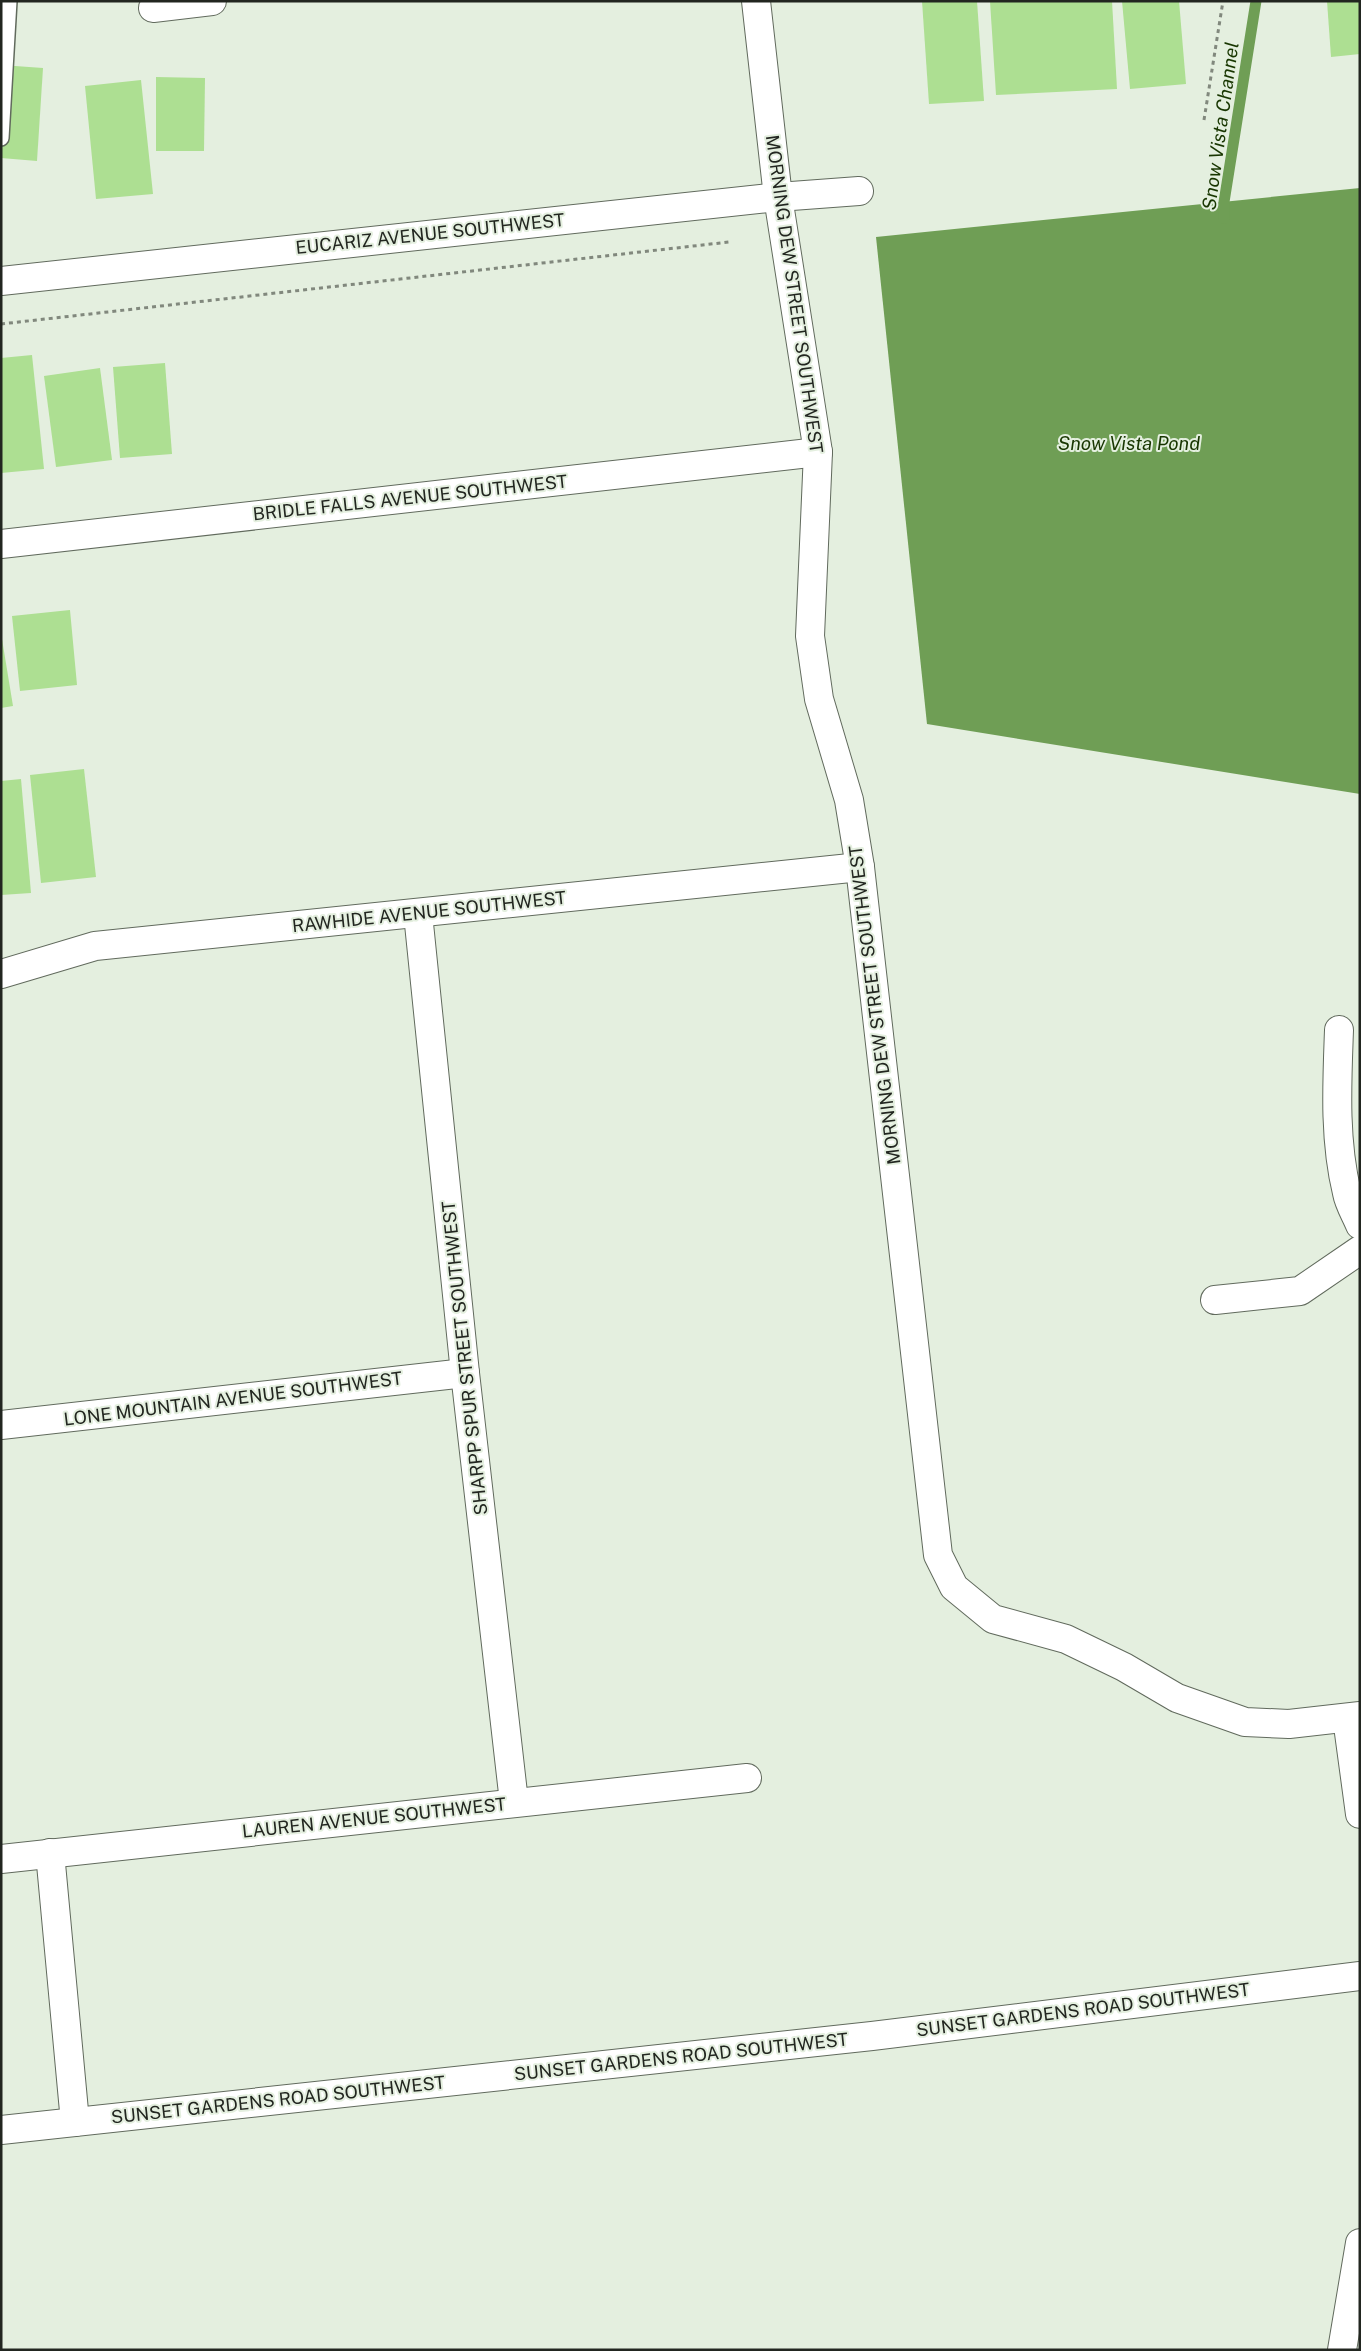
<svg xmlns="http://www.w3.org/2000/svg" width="1361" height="2351" viewBox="0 0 1361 2351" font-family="'Public Sans',sans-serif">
	<rect width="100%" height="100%" fill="#e4efdf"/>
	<!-- water -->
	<polygon fill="#6f9e55" points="1360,188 1360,794 927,724 876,237"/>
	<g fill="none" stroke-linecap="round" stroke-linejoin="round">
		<!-- stream -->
		<polyline stroke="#6f9e55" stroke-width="11" points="1224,218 1224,202 1256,1"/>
	</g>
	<!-- building -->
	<g fill="#addf92">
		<polygon points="922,1 977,1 984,101 929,104"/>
		<polygon points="990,1 1112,1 1117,89 996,95"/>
		<polygon points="1122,1 1179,1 1186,84 1130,89"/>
		<polygon points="1327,1 1360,1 1360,54 1331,57"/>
		<polygon points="1,65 43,68 37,161 1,158"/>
		<polygon points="156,77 205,78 204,151 156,151"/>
		<polygon points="141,80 153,194 96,199 85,86"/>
		<polygon points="32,355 44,469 1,473 1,358"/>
		<polygon points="165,363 172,454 120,458 113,367"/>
		<polygon points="100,368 112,460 56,467 44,376"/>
		<polygon points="70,610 77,685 20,691 12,616"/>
		<polygon points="1,633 13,706 1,708"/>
		<polygon points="84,769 96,877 41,883 30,775"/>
		<polygon points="21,779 31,893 1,895 1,781"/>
	</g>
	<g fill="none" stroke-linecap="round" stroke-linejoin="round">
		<defs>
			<polyline id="service" points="1,138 9,1"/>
			<g id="minor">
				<polyline points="756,1 778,197 818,452 810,636 819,699 849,800 860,867 938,1555 954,1587 993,1619 1066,1639 1124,1667 1177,1698 1245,1722 1289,1724 1360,1716"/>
				<polyline points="153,8 212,1"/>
				<polyline points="1,281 778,197 859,191"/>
				<polyline points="1,544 818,452"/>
				<polyline points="418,914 465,1373 514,1802"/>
				<polyline points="1,974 95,946 860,867"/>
				<path d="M1339 1030C1337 1084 1334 1140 1347 1193 1349 1204 1356 1215 1360 1225"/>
				<polyline points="1215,1300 1300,1291 1360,1250"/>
				<polyline points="1,1425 465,1373"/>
				<polyline points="1347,1718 1360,1814"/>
				<polyline points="50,1853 75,2122"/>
				<polyline points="1,1859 747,1778"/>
				<polyline points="1342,2350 1360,2243"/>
			</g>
			<polyline id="tertiary" points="1,2130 872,2036 1360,1976"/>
		</defs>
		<!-- service casing -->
		<use href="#service" stroke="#616a5d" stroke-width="18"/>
		<!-- minor casing -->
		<use href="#minor" stroke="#616a5d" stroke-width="30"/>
		<!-- tertiary casing -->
		<use href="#tertiary" stroke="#616a5d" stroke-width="30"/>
		<!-- path -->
		<g stroke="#81887d" stroke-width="3" stroke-dasharray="4 4" stroke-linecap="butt">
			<polyline points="1204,120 1223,1"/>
			<polyline points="1,324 729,242"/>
		</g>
		<!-- service -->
		<use href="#service" stroke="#fff" stroke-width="15"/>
		<!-- minor -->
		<use href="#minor" stroke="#fff" stroke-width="28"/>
		<!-- tertiary -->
		<use href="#tertiary" stroke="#fff" stroke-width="28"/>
	</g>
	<g text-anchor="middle" stroke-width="4" stroke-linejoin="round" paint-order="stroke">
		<!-- street labels -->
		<g font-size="18" fill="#222620" stroke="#e4efdf">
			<text transform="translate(430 234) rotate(-6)" y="6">EUCARIZ AVENUE SOUTHWEST</text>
			<text transform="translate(794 294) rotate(82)" y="6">MORNING DEW STREET SOUTHWEST</text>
			<text transform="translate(410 498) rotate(-6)" y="6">BRIDLE FALLS AVENUE SOUTHWEST</text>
			<text transform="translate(429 912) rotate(-6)" y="6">RAWHIDE AVENUE SOUTHWEST</text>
			<text transform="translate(875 1005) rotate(-97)" y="6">MORNING DEW STREET SOUTHWEST</text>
			<text transform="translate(465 1358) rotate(-96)" y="6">SHARPP SPUR STREET SOUTHWEST</text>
			<text transform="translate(233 1399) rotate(-7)" y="6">LONE MOUNTAIN AVENUE SOUTHWEST</text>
			<text transform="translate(374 1818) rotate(-6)" y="6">LAUREN AVENUE SOUTHWEST</text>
			<text transform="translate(1083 2010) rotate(-7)" y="6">SUNSET GARDENS ROAD SOUTHWEST</text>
			<text transform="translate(681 2057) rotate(-6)" y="6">SUNSET GARDENS ROAD SOUTHWEST</text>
			<text transform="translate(278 2100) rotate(-6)" y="6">SUNSET GARDENS ROAD SOUTHWEST</text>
		</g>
		<!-- water labels -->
		<g font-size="19" font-style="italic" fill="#183601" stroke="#e4efdf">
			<text transform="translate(1220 126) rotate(-82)" y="7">Snow Vista Channel</text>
			<text x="1129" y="450">Snow Vista Pond</text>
		</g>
	</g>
	<!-- border -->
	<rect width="1361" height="2351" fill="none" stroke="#222620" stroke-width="5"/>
</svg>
